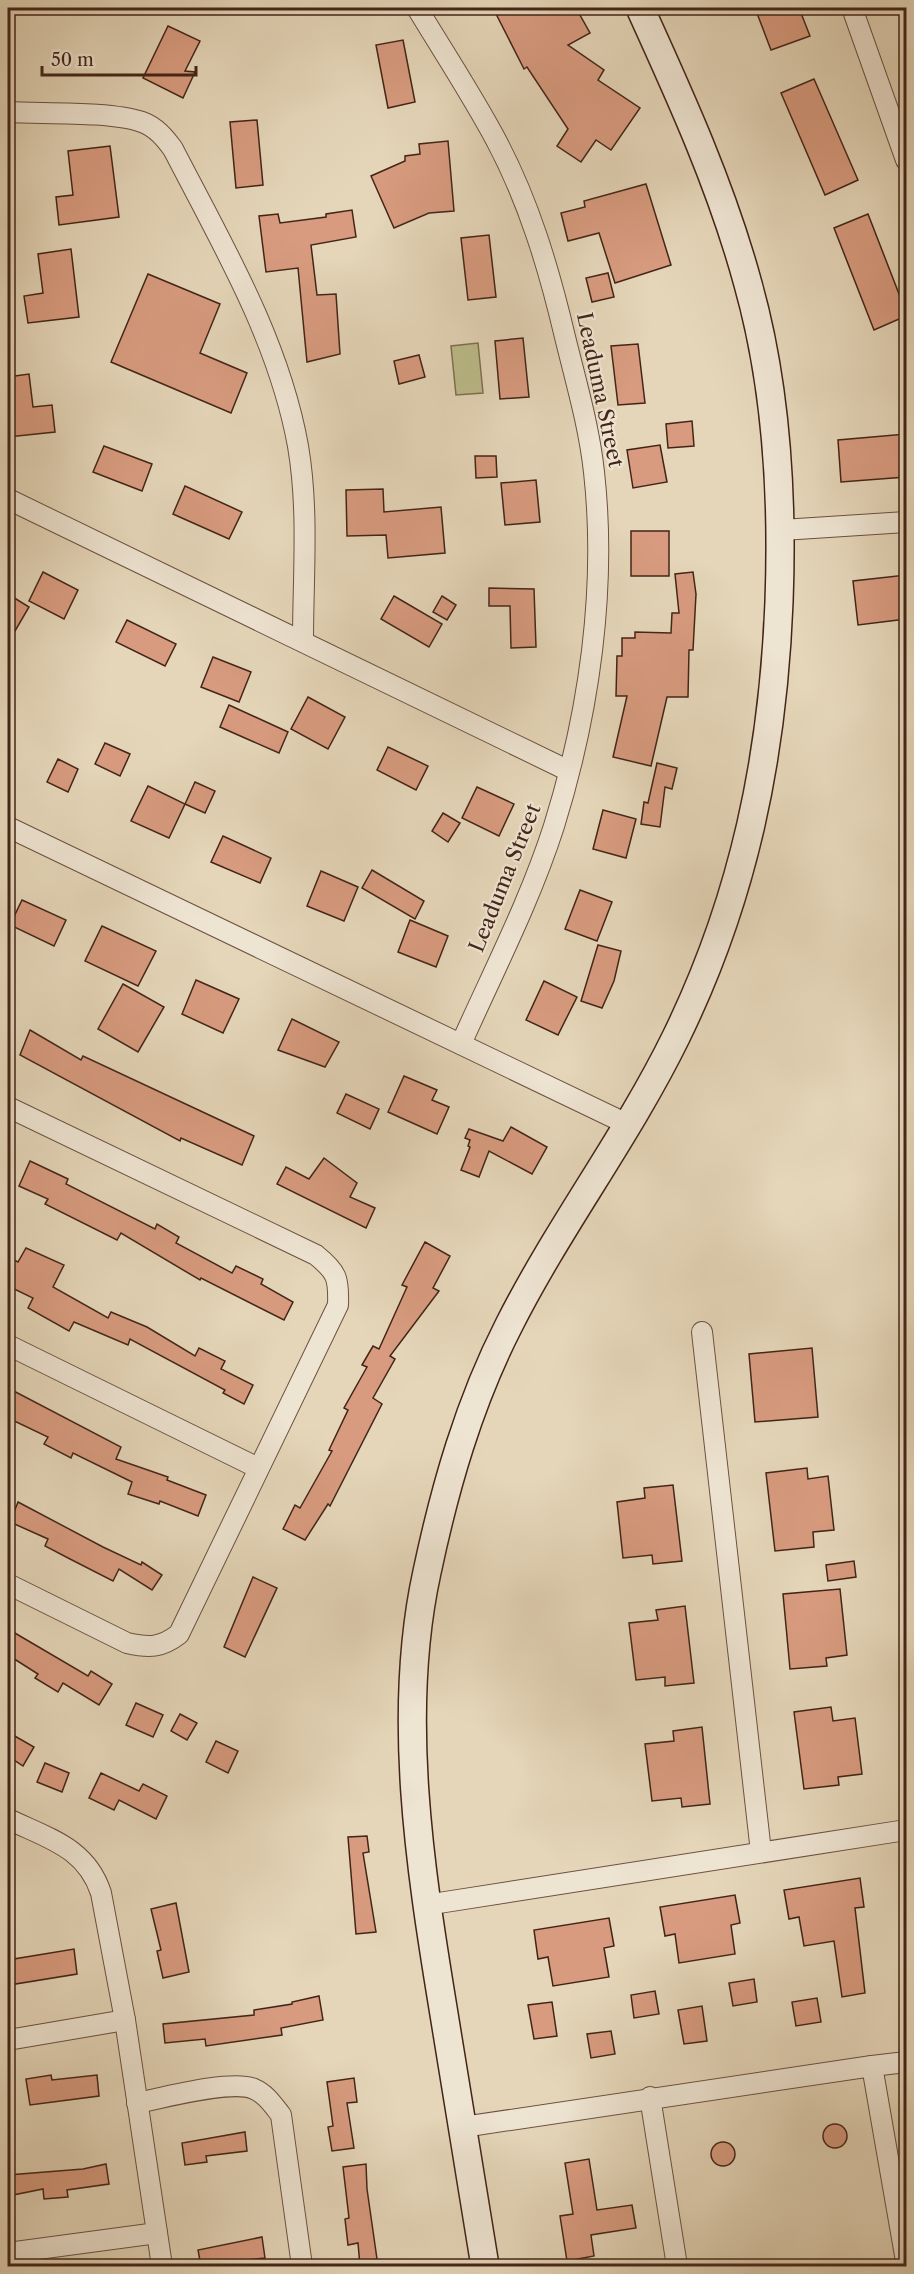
<svg xmlns="http://www.w3.org/2000/svg" width="914" height="2274" viewBox="0 0 914 2274" font-family="'Libre Caslon Text',serif">
	<rect width="100%" height="100%" fill="#e5d6b9"/>
	<filter id="stains"><feTurbulence type="fractalNoise" baseFrequency=".00333" numOctaves="4"/><feColorMatrix values="0 0 0 0 .2 0 0 0 0 .09 0 0 0 0 .02 0 0 0 .5 -.17"/></filter>
	<radialGradient id="worn" r=".72"><stop offset=".6" stop-color="#630" stop-opacity="0"/><stop offset="1" stop-color="#630" stop-opacity=".3"/></radialGradient>
	<!-- green -->
	<polygon fill="#bcbc8a" stroke="#807051" stroke-width="1.5" points="478,343 483,393 456,395 451,346"/>
	<!-- building -->
	<g fill="#d89b7f" stroke="#432518" stroke-width="1.5">
		<polygon points="493,8 576,8 590,33 568,45 604,70 598,80 640,108 611,150 596,140 581,162 557,146 568,129 527,67 524,69"/>
		<polygon points="755,8 799,8 810,36 771,50"/>
		<polygon points="168,26 200,41 185,71 195,72 183,98 143,78"/>
		<polygon points="403,40 415,102 388,108 376,45"/>
		<polygon points="814,79 858,180 825,195 781,93"/>
		<polygon points="257,120 263,185 236,188 230,122"/>
		<polygon points="448,141 454,211 429,213 394,228 371,176 405,161 405,156 420,154 419,144"/>
		<polygon points="110,146 119,217 59,225 56,197 73,195 68,151"/>
		<polygon points="646,184 671,265 615,283 599,233 568,241 561,213 585,207 584,201"/>
		<polygon points="352,210 356,237 311,245 317,295 336,294 340,354 307,362 298,268 266,272 259,216 278,214 280,223 326,217 326,214"/>
		<polygon points="868,214 906,312 906,316 874,330 834,228"/>
		<polygon points="489,235 496,297 468,300 461,238"/>
		<polygon points="71,249 79,317 28,323 24,296 43,293 38,254"/>
		<polygon points="608,273 614,297 592,302 586,278"/>
		<polygon points="148,274 220,304 200,353 247,373 231,413 111,362"/>
		<polygon points="523,338 529,397 500,399 495,341"/>
		<polygon points="638,344 645,403 618,405 611,346"/>
		<polygon points="419,355 425,377 399,384 394,361"/>
		<polygon points="29,374 33,407 52,405 55,432 8,437 8,377"/>
		<polygon points="692,421 694,446 668,448 666,424"/>
		<polygon points="906,434 906,477 841,482 838,440"/>
		<polygon points="660,445 667,482 633,488 627,450"/>
		<polygon points="104,446 152,464 142,491 93,472"/>
		<polygon points="475,456 496,456 497,477 476,478"/>
		<polygon points="536,480 540,522 505,525 501,483"/>
		<polygon points="185,486 242,512 229,539 173,514"/>
		<polygon points="383,489 384,512 441,507 445,553 388,558 386,535 347,536 346,490"/>
		<rect x="631" y="531" width="38" height="45"/>
		<polygon points="43,572 78,590 64,619 29,601"/>
		<polygon points="693,572 696,594 693,650 689,650 688,697 667,697 651,766 613,757 627,696 616,696 617,656 622,656 622,638 635,638 635,632 671,633 672,613 679,613 675,574"/>
		<polygon points="906,575 906,619 858,625 853,581"/>
		<polygon points="489,588 534,589 536,647 511,648 510,606 489,606"/>
		<polygon points="8,594 29,607 8,643"/>
		<polygon points="394,596 442,624 429,647 381,619"/>
		<polygon points="442,596 456,605 447,620 433,612"/>
		<polygon points="127,620 176,644 165,666 116,642"/>
		<polygon points="213,657 251,672 239,702 201,687"/>
		<polygon points="308,697 345,717 328,749 291,729"/>
		<polygon points="229,705 288,732 279,753 220,727"/>
		<polygon points="105,743 130,754 120,776 95,764"/>
		<polygon points="388,747 428,766 416,790 377,770"/>
		<polygon points="58,759 78,769 68,792 47,782"/>
		<polygon points="657,763 677,768 672,789 665,787 660,827 641,824 644,802 648,803"/>
		<polygon points="195,782 215,791 205,813 185,804"/>
		<polygon points="148,786 185,804 169,838 131,821"/>
		<polygon points="477,787 514,804 499,836 462,818"/>
		<polygon points="603,810 636,819 626,858 593,849"/>
		<polygon points="443,813 460,823 448,842 432,831"/>
		<polygon points="223,836 271,858 260,883 211,862"/>
		<polygon points="372,870 424,901 415,919 362,888"/>
		<polygon points="321,871 358,887 344,921 307,906"/>
		<polygon points="580,890 612,902 597,941 565,929"/>
		<polygon points="22,900 66,920 54,946 10,925"/>
		<polygon points="410,920 448,936 436,967 398,952"/>
		<polygon points="102,926 156,951 138,986 85,961"/>
		<polygon points="598,945 621,951 614,981 602,1008 581,1001"/>
		<polygon points="196,980 239,999 223,1033 182,1014"/>
		<polygon points="544,981 577,997 558,1035 526,1020"/>
		<polygon points="123,984 164,1007 138,1052 98,1029"/>
		<polygon points="292,1019 339,1042 325,1067 278,1050"/>
		<polygon points="30,1030 81,1060 83,1056 254,1136 242,1165 181,1138 180,1141 20,1055"/>
		<polygon points="404,1076 437,1090 432,1100 449,1107 437,1134 388,1112"/>
		<polygon points="346,1094 379,1109 370,1129 337,1113"/>
		<polygon points="511,1127 547,1147 532,1174 489,1151 479,1177 461,1170 470,1147 468,1146 470,1140 465,1138 469,1129 503,1141"/>
		<polygon points="324,1158 357,1183 350,1197 375,1208 366,1228 277,1184 286,1167 309,1179"/>
		<polygon points="30,1161 68,1179 66,1184 155,1229 157,1224 179,1237 176,1243 232,1273 236,1266 263,1279 261,1284 293,1302 284,1320 201,1278 200,1280 121,1233 117,1240 45,1204 48,1199 19,1186"/>
		<polygon points="425,1242 450,1256 433,1288 439,1291 390,1356 395,1359 373,1398 382,1404 330,1506 328,1504 305,1540 283,1529 295,1505 300,1508 332,1451 329,1450 348,1410 344,1408 367,1367 362,1365 373,1346 379,1349 407,1287 402,1285"/>
		<polygon points="26,1248 64,1265 53,1287 108,1318 111,1312 147,1327 195,1356 199,1348 225,1361 221,1369 253,1385 244,1404 223,1393 225,1390 130,1339 128,1345 74,1322 69,1331 28,1308 33,1298 8,1286 8,1257 18,1262"/>
		<polygon points="812,1348 818,1417 755,1422 749,1354"/>
		<polygon points="8,1388 121,1447 116,1459 168,1477 167,1480 206,1495 198,1516 160,1501 159,1504 128,1494 132,1482 73,1453 71,1458 44,1444 48,1437 8,1418"/>
		<polygon points="807,1468 808,1479 828,1476 834,1530 813,1532 814,1547 775,1551 766,1473"/>
		<polygon points="673,1485 682,1561 653,1564 652,1555 623,1558 617,1502 645,1498 644,1488"/>
		<polygon points="18,1502 103,1547 141,1565 142,1562 162,1575 152,1590 119,1569 113,1581 70,1559 45,1546 48,1539 10,1522"/>
		<polygon points="854,1561 856,1577 828,1581 826,1565"/>
		<polygon points="253,1577 277,1588 245,1657 224,1647"/>
		<polygon points="840,1589 847,1655 826,1658 827,1666 790,1669 783,1594"/>
		<polygon points="685,1606 694,1683 665,1686 665,1677 636,1680 629,1623 658,1620 656,1610"/>
		<polygon points="8,1629 88,1676 91,1671 112,1684 99,1705 63,1683 58,1692 35,1678 38,1674 8,1655"/>
		<polygon points="136,1703 163,1715 153,1737 126,1725"/>
		<polygon points="831,1707 833,1721 855,1718 862,1774 838,1777 839,1785 804,1789 794,1712"/>
		<polygon points="180,1714 197,1723 187,1740 171,1731"/>
		<polygon points="702,1727 710,1804 682,1807 681,1798 652,1801 645,1744 674,1741 673,1731"/>
		<polygon points="13,1735 34,1747 23,1766 8,1756 8,1744"/>
		<polygon points="216,1741 238,1751 228,1773 206,1762"/>
		<polygon points="45,1763 69,1773 62,1792 37,1782"/>
		<polygon points="101,1773 139,1791 143,1784 167,1796 156,1819 119,1800 114,1810 89,1798"/>
		<polygon points="367,1836 369,1852 363,1853 376,1932 356,1934 348,1837"/>
		<polygon points="860,1878 864,1907 855,1908 865,1993 842,1997 834,1941 804,1946 799,1917 789,1919 784,1890"/>
		<polygon points="735,1895 740,1923 731,1925 735,1954 679,1963 675,1934 665,1936 660,1907"/>
		<polygon points="176,1903 189,1972 163,1978 157,1951 161,1950 151,1909"/>
		<polygon points="609,1918 614,1946 604,1948 609,1977 553,1986 548,1957 538,1959 534,1930"/>
		<polygon points="74,1949 77,1974 9,1985 8,1960"/>
		<polygon points="754,1979 757,2002 733,2006 729,1983"/>
		<polygon points="655,1991 659,2014 634,2018 631,1995"/>
		<polygon points="319,1996 323,2020 281,2028 282,2035 206,2046 205,2039 165,2043 163,2024 254,2015 254,2010 292,2004 292,2002"/>
		<polygon points="817,1998 821,2022 796,2026 792,2002"/>
		<polygon points="552,2002 557,2036 534,2039 528,2005"/>
		<polygon points="702,2006 707,2041 684,2044 678,2010"/>
		<polygon points="611,2031 615,2054 591,2058 587,2034"/>
		<polygon points="51,2075 52,2080 97,2075 99,2096 30,2105 26,2079"/>
		<polygon points="354,2078 357,2102 347,2103 354,2148 332,2151 328,2127 333,2126 327,2082"/>
		<circle cx="835" cy="2136" r="12"/>
		<polygon points="245,2132 247,2151 206,2156 207,2162 185,2165 182,2143"/>
		<circle cx="723" cy="2154" r="12"/>
		<polygon points="589,2159 597,2210 632,2205 636,2228 591,2235 594,2256 567,2261 560,2216 573,2214 565,2163"/>
		<polygon points="106,2164 109,2184 67,2190 68,2197 44,2199 43,2189 8,2196 8,2175 83,2169"/>
		<polygon points="366,2164 367,2189 378,2266 360,2266 358,2243 348,2245 345,2219 349,2218 343,2167"/>
		<polygon points="262,2237 265,2258 223,2263 224,2266 201,2266 198,2250"/>
	</g>
	<g fill="none" stroke-linecap="round" stroke-linejoin="round">
		<defs>
			<g id="street">
				<path d="M417 8C443 51 472 95 496 140 529 202 549 269 565 337 576 382 589 426 594 472 607 589 589 714 554 826 530 901 493 972 461 1044"/>
				<polyline points="852,8 906,160"/>
				<path d="M8 112C44 114 110 111 142 122 156 127 165 138 173 149 222 244 279 340 298 446 309 510 303 577 303 641"/>
				<polyline points="8,499 569,771"/>
				<polyline points="782,530 906,522"/>
				<polyline points="8,827 629,1125"/>
				<path d="M8 1107 316 1255C337 1272 339 1278 338 1305L179 1634C161 1648 149 1648 127 1643L8 1584"/>
				<polyline points="702,1332 761,1852"/>
				<polyline points="8,1345 258,1468"/>
				<path d="M8 1819C47 1838 86 1847 101 1893L125 2020 162 2266"/>
				<polyline points="426,1905 906,1830"/>
				<polyline points="8,2040 125,2020"/>
				<polyline points="872,2066 906,2062"/>
				<polyline points="650,2097 677,2266"/>
				<path d="M137 2103C162 2098 233 2079 254 2089 266 2094 273 2105 281 2115L302 2266"/>
				<polyline points="463,2127 872,2066 906,2261"/>
				<polyline points="8,2253 157,2233"/>
			</g>
			<path id="secondary" d="M485 2266C471 2180 457 2094 443 2008 420 1868 396 1713 427 1572 445 1487 469 1403 509 1325 559 1226 627 1137 676 1037 744 898 773 756 779 602 783 495 777 387 748 284 722 188 681 98 640 8"/>
		</defs>
		<!-- street casing -->
		<use href="#street" stroke="#6c5140" stroke-width="22"/>
		<!-- secondary casing -->
		<use href="#secondary" stroke="#432518" stroke-width="30"/>
		<!-- street -->
		<use href="#street" stroke="#eee4d2" stroke-width="20"/>
		<!-- secondary -->
		<use href="#secondary" stroke="#eee4d2" stroke-width="27"/>
	</g>
	<g text-anchor="middle" stroke-width="4.5" stroke-linejoin="round" paint-order="stroke">
		<!-- street labels -->
		<g font-size="21" fill="#432518" stroke="#eee4d2">
			<text transform="translate(600 390) rotate(78)" y="7">Leaduma Street</text>
			<text transform="translate(505 878) rotate(-68)" y="7">Leaduma Street</text>
		</g>
	</g>
	<!-- margin -->
	<rect width="914" height="2274" fill="none" stroke="#e5d6b9" stroke-width="30"/>
	<rect x="9" y="9" width="896" height="2256" fill="none" stroke="#432518" stroke-width="3"/>
	<rect x="15" y="15" width="884" height="2244" fill="none" stroke="#432518" stroke-width="1.5"/>
	<!-- scale -->
	<path d="M42 66v9h154v-9" fill="none" stroke="#432518" stroke-width="3"/>
	<text x="51" y="66" font-size="18" fill="#432518" stroke="#eee4d2" stroke-width="4.5" paint-order="stroke">50 m</text>
	<rect width="100%" height="100%" filter="url(#stains)"/>
	<rect width="100%" height="100%" fill="url(#worn)"/>
</svg>
